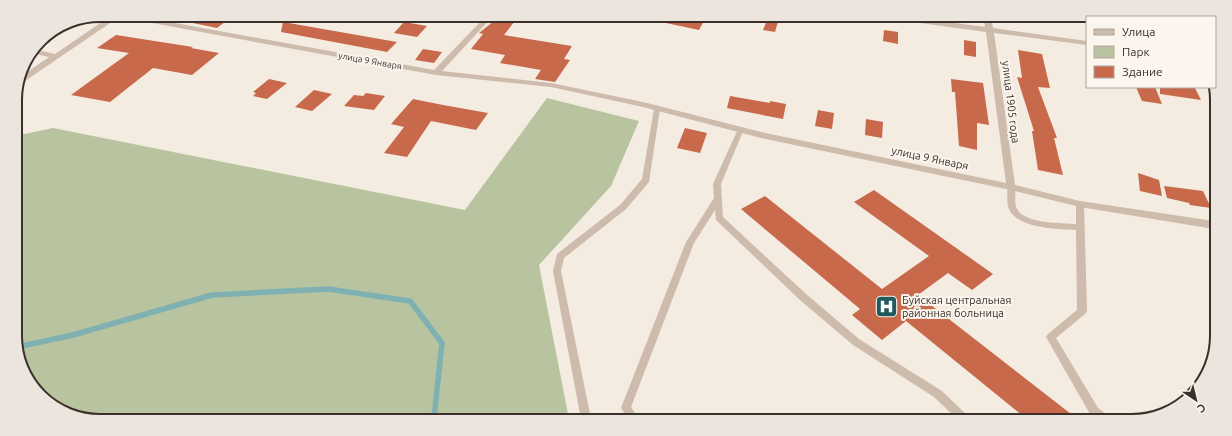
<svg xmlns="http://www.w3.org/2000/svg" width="1232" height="436" viewBox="0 0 1232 436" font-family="Ubuntu,sans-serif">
	<rect width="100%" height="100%" fill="#f4ebe1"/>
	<!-- green -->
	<polygon fill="#b8c4a0" points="547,98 639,121 611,186 539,265 569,419 73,417 36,392 17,352 15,136 53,128 465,210"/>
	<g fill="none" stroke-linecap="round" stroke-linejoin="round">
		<!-- stream -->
		<polyline stroke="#7fb0b2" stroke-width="5.5" points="17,347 73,335 212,295 328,289 410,301 442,343 434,418"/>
	</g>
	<!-- building -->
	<g fill="#c8694b">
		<polygon points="184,15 233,16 217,28 183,21"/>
		<polygon points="499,17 518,17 504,35 572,46 564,59 570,60 555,82 535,79 541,70 500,63 505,55 471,49 483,34 479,33"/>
		<polygon points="666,17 696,18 705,19 699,30 666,23"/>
		<polygon points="768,18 779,18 775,32 763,30"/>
		<polygon points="283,22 397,42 387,52 281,32"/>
		<polygon points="404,22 427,26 417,37 394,33"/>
		<polygon points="884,30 898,32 898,44 883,41"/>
		<polygon points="116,35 193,47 191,48 219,53 192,75 153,68 110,102 71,95 129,53 97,48"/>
		<polygon points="964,40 976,42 976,57 964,55"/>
		<polygon points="423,49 442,52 434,63 415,60"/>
		<polygon points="1018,50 1042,54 1050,88 1038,87 1057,138 1054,138 1063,175 1038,170 1032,131 1034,131 1017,77 1022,78"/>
		<polygon points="269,79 287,83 267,99 253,96 256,93 253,92"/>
		<polygon points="951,79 983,83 989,125 977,123 977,150 959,146 955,92 952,92"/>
		<polygon points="1136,87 1155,87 1162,104 1142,101"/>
		<polygon points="1160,87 1195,88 1201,100 1160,94"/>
		<polygon points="314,90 332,94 312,111 295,107"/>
		<polygon points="366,93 385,96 374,110 344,106 354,95 363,96"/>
		<polygon points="730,96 770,103 770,101 786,104 783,119 727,108"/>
		<polygon points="413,99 443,105 488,113 476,130 431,121 407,157 384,153 404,127 391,124"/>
		<polygon points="818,110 834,113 832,129 815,126"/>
		<polygon points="866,119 883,122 882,138 865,135"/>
		<polygon points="685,128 707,133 700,153 677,148"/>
		<polygon points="1138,173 1159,180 1162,196 1140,191"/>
		<polygon points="1164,186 1203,191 1211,208 1190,205 1189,203 1167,198"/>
		<polygon points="874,190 993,274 972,290 948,273 918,295 1080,421 1028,420 906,321 882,340 852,315 860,309 741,209 765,196 882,289 929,256 854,202"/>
	</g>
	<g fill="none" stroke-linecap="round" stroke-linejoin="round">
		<!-- service -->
		<g fill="#cdbbac" fill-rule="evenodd">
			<polygon points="657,107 660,109 649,182 626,209 564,258 561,271 591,419 581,419 553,271 557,254 620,205 642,179 654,109"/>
			<polygon points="739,127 741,127 744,129 721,184 723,217 806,294 859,339 942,391 969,417 970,420 958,420 934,397 853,345 800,300 716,220 715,210 694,243 631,407 639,419 628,419 621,408 686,242 714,198 713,184"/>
			<path d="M1011 184 1015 187C1016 194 1014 203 1017 209 1025 224 1061 223 1076 224V204L1080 201 1084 204 1087 311 1085 314 1056 338 1098 408 1111 418 1112 421H1099L1090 414 1046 337 1048 334 1077 310 1076 230C1058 229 1018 229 1009 209 1006 203 1008 194 1007 187Z"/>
		</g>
		<!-- minor -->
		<polygon fill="#cdbbac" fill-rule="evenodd" points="112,15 131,15 434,70 485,17 492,17 442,71 551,83 643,102 761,132 1006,183 986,32 898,20 895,18 918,18 985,27 984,19 991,19 993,28 1087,41 1087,45 994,33 1015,185 1080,201 1214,221 1214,229 1080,207 1011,190 761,138 643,107 551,87 436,75 119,17 22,83 18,83 20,77 49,57 31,53 34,49 55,54"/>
	</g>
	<!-- icons -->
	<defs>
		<symbol id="hospital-square" viewBox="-11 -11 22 22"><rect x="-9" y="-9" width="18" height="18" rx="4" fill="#1f5a5e" stroke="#fbf5ee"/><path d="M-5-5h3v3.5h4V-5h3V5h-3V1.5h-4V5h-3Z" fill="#fff"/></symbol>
	</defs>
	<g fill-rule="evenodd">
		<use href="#hospital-square" x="874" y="294" width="25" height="25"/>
	</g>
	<g text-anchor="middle" stroke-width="4" stroke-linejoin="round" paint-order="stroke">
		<!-- far-street labels -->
		<g font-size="9" fill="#3b302b" stroke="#fbf5ee">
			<text transform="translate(370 61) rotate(10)" y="3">улица 9 Января</text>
		</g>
		<!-- street labels -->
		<g font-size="11" fill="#3b302b" stroke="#fbf5ee">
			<text transform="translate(1011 102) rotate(83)" y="4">улица 1905 года</text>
			<text transform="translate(930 158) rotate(12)" y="4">улица 9 Января</text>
		</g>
		<!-- poi labels -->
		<g font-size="11" fill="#3b302b" stroke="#fbf5ee" text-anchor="start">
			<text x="902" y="304">Буйская центральная<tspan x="902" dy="13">районная больница</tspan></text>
		</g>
	</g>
	<!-- crop -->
	<path d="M0 0H1232V436H0ZM100 22H1132A78 78 0 0 1 1210 100V336A78 78 0 0 1 1132 414H100A78 78 0 0 1 22 336V100A78 78 0 0 1 100 22Z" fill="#ece5de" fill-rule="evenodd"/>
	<path fill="none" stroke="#3b302b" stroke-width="2" d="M100 22H1132A78 78 0 0 1 1210 100V336A78 78 0 0 1 1132 414H100A78 78 0 0 1 22 336V100A78 78 0 0 1 100 22Z"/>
	<!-- legend -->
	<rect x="1086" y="16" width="130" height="72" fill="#fbf5ee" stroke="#aea6a0"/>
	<rect x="1094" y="29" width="20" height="6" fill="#cdbbac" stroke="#aea6a0"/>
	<text x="1122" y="36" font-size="12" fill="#3b302b">Улица</text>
	<rect x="1094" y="46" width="20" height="12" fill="#b8c4a0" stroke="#aea6a0"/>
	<text x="1122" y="56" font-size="12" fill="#3b302b">Парк</text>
	<rect x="1094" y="66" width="20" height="12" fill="#c8694b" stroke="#aea6a0"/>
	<text x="1122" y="76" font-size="12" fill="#3b302b">Здание</text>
	<!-- north arrow -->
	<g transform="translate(1196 400) rotate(145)" stroke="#fbf5ee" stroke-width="3" paint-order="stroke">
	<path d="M0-3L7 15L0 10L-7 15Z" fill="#3b302b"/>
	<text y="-6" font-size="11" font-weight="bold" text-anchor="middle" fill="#3b302b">С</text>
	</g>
</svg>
